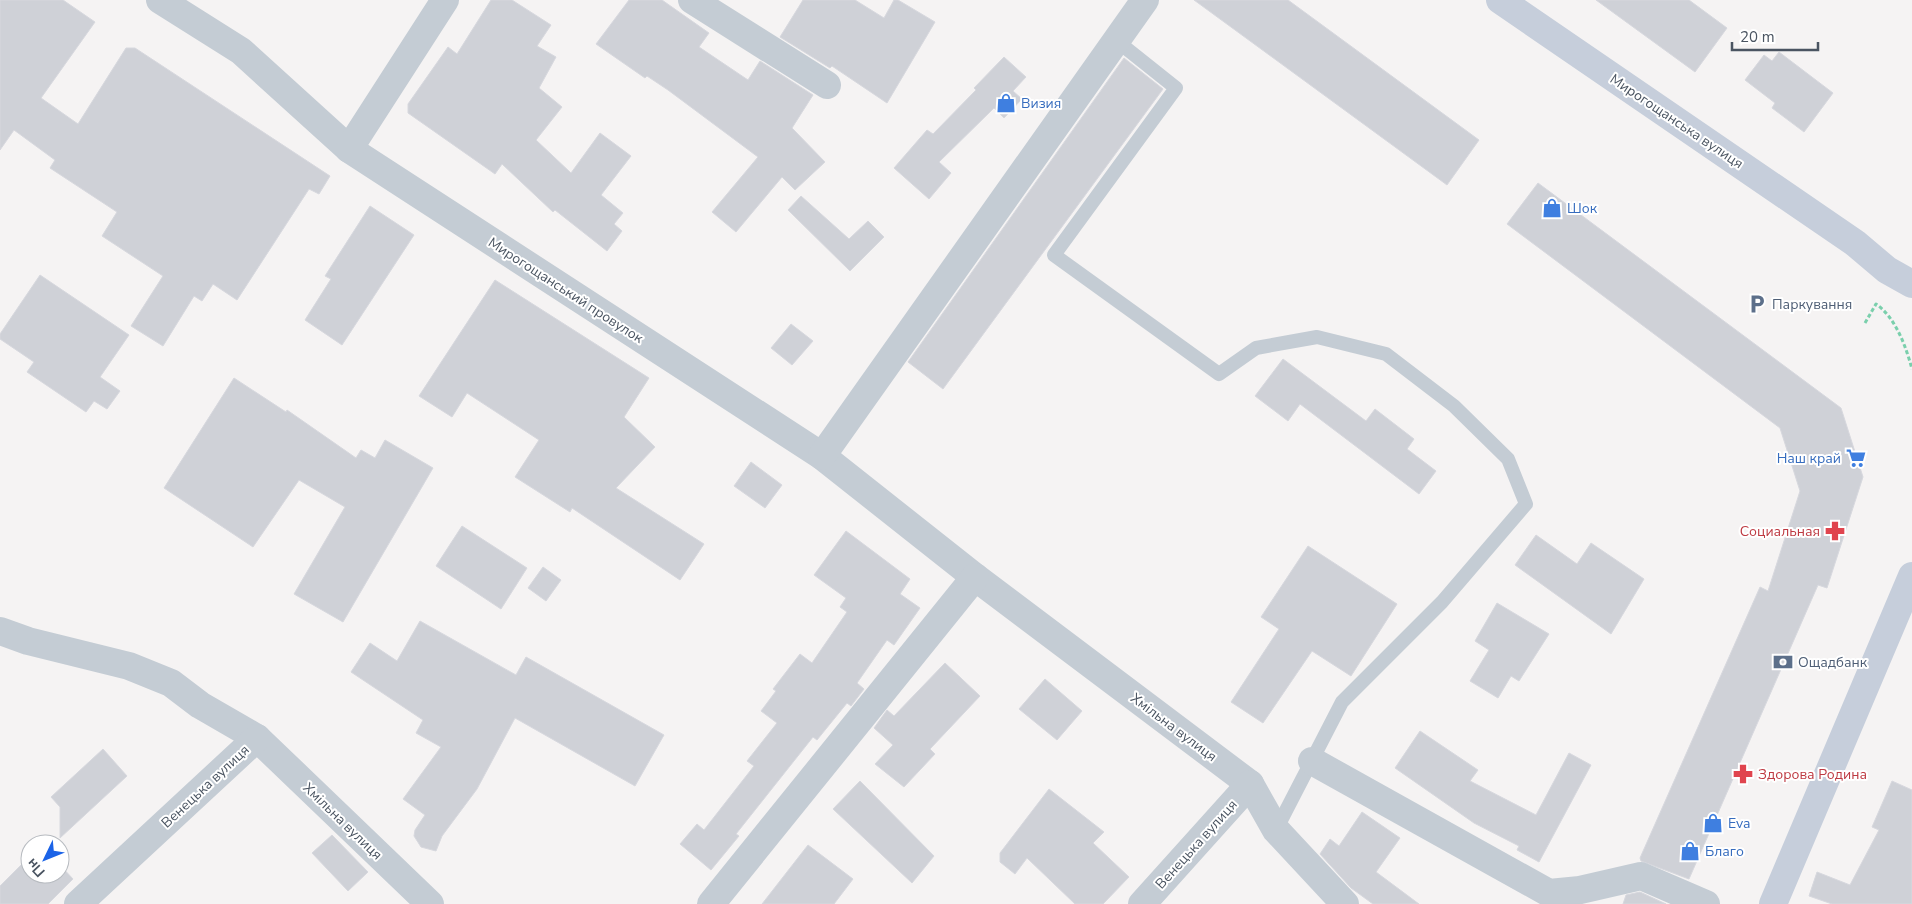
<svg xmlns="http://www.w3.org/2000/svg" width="1912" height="904" viewBox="0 0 1912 904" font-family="'Nunito Sans',sans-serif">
	<rect width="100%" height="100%" fill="#f5f3f3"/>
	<!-- building -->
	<g fill="#cfd1d7" stroke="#d7d8de">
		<polygon points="0,0 63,0 95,22 41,98 78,124 126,48 135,48 330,176 319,194 309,189 237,300 213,284 202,301 194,296 163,346 131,326 163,276 102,236 117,212 50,168 55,160 14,130 0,150"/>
		<polygon points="491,0 512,0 551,25 537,46 556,57 539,88 562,107 536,140 571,173 600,133 631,156 601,195 623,213 614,224 622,231 607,251 555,210 553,212 502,164 495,174 408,113 408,104 448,47 457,54"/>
		<polygon points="629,0 662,0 709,33 699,47 748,80 760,61 813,95 792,128 825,162 795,190 782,177 736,232 712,212 758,157 668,90 647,76 645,78 596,44"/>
		<polygon points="803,0 855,0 884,18 894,0 898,0 935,22 887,103 832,66 830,68 780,37"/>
		<polygon points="1194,0 1288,0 1479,140 1447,185"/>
		<polygon points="1596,0 1689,0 1727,28 1695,72"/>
		<polygon points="1779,52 1833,93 1804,132 1772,108 1775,103 1745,80 1764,55 1772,61"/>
		<polygon points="1004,57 1026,77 1013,91 1022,99 1004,118 994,108 939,162 951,173 929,199 894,168 927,130 933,134 976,90 974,88"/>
		<polygon points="1124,58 1163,89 943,389 908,362"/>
		<polygon points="1538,183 1841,408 1863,477 1827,588 1818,585 1689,879 1641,861 1640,858 1760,587 1768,591 1800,491 1780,428 1507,224"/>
		<polygon points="801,196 849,239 868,221 884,237 850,271 788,210"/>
		<polygon points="370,206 414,235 342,345 305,320 331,279 325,276"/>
		<polygon points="40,275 129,335 100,377 120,391 107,409 94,401 86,412 27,372 34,362 0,339 0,334"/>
		<polygon points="495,280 649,378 624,417 655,447 616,488 704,544 680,580 572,508 570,512 515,477 539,440 467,393 452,417 419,396"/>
		<polygon points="791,324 813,341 792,365 771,348"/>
		<polygon points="1283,359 1366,421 1375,409 1414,439 1407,449 1436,471 1419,494 1300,404 1288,421 1255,396"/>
		<polygon points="234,378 286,412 287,410 356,458 361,450 375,458 385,440 433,468 343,622 294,594 345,507 299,480 253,547 164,488"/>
		<polygon points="751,462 782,485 765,508 734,486"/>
		<polygon points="462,526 527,568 501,609 436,566"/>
		<polygon points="846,531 910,579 900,594 920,608 894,645 887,640 857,683 864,689 851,706 847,703 817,740 813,737 736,834 739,836 711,870 680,844 697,824 704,830 754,766 747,761 777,723 761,711 776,691 773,689 800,654 812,663 847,612 840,607 846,598 814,575"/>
		<polygon points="1536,535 1577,564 1591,543 1644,579 1611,634 1515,565"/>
		<polygon points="1308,546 1397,604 1351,676 1312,651 1263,723 1231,702 1279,629 1261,617"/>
		<polygon points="543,567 561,580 546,601 528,588"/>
		<polygon points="1497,603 1549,634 1519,681 1511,676 1498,698 1470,681 1489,650 1475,641"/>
		<polygon points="420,621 516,675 526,657 664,735 635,786 515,718 477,789 442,836 436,851 421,847 414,836 415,830 425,815 403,799 441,747 416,733 423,720 351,672 370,643 397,661"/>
		<polygon points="945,663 980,696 930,749 935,754 904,787 875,764 893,745 874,728 887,710 894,716"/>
		<polygon points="1045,679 1082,711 1057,740 1019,709"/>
		<polygon points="1420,731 1478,770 1470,781 1536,815 1569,753 1591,765 1539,862 1517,850 1519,846 1474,823 1395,768"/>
		<polygon points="103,749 127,776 60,838 60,807 51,797"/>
		<polygon points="860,781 934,856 912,883 833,809"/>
		<polygon points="1892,781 1912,790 1912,904 1832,904 1809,896 1817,872 1850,885 1879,830 1872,827"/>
		<polygon points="1049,789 1104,832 1093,843 1129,877 1103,904 1075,904 1027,858 1015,874 1000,862 1000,853"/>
		<polygon points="1362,812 1400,838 1376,872 1419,904 1373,904 1351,888 1320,854 1330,839 1339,846"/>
		<polygon points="332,835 368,872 348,891 312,853"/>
		<polygon points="808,845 853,879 834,904 762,904"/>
		<polygon points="30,856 30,874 60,874 60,865 73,879 48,904 0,904 0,886"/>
		<polygon points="1640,892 1666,904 1623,904 1626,895"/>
	</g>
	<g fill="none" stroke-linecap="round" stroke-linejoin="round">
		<!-- path -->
		<path stroke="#7acfac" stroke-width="3" stroke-dasharray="4 2.5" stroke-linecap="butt" d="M1865 323 1876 304C1896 318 1906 347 1912 369"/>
		<!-- lane -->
		<polyline stroke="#c4ccd4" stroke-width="14" points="1117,41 1176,88 1054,255 1219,374 1256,348 1317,337 1386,354 1454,406 1508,459 1526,504 1442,602 1342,702 1276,830"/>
		<!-- street -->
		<g stroke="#c4ccd4" stroke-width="28">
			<polyline points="160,0 241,51 349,149 822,456 975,577 1250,784 1276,830 1345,904"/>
			<polyline points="692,0 827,85"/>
			<polyline points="349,149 445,0"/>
			<polyline points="822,456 1145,0"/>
			<polyline points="0,631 28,641 129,666 171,683 200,705 257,738 430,904"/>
			<polyline points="1312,761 1549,893 1580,890 1641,876 1706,904"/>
			<polyline points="78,904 257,738"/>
			<polyline points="711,904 975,577"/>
			<polyline points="1142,904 1250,784"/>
		</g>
		<!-- secondary -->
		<g stroke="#c6cedb" stroke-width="28">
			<polyline points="1500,0 1855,243 1887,270 1912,284"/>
			<polyline points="1773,904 1912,576"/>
		</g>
	</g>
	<!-- icons -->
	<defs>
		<symbol id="shop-bare" viewBox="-9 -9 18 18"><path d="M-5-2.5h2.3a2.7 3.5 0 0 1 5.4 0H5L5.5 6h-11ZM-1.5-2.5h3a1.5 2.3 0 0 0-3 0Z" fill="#3f7fe0" stroke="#fff" stroke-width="2.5" paint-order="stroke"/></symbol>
		<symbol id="parking-bare" viewBox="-9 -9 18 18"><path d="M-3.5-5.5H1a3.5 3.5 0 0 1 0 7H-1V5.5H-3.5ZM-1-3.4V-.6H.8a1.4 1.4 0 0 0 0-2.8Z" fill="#5c6f8a" stroke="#fff" stroke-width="2.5" paint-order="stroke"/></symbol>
		<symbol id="supermarket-bare" viewBox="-9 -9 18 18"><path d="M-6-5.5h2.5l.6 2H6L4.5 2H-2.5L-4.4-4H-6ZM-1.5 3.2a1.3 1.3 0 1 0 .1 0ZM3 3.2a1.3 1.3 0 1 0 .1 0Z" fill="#3f7fe0" stroke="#fff" stroke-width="2.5" paint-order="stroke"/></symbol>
		<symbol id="pharmacy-bare" viewBox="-9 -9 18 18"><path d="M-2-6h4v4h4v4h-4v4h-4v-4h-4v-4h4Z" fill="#e0444e" stroke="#fff" stroke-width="2.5" paint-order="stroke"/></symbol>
		<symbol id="bank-bare" viewBox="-9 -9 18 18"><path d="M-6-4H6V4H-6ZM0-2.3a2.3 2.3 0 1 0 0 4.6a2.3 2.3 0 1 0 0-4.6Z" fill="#5c6f8a" stroke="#fff" stroke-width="2.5" paint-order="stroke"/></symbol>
	</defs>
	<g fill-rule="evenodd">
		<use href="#shop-bare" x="992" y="89" width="28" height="28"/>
		<use href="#shop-bare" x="1538" y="194" width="28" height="28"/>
		<use href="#parking-bare" x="1743" y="290" width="28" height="28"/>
		<use href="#supermarket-bare" x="1842" y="444" width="28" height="28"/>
		<use href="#pharmacy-bare" x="1821" y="517" width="28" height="28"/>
		<use href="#bank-bare" x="1769" y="648" width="28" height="28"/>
		<use href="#pharmacy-bare" x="1729" y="760" width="28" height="28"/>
		<use href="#shop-bare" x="1699" y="809" width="28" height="28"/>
		<use href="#shop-bare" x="1676" y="837" width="28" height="28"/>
	</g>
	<g text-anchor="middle" stroke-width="4" stroke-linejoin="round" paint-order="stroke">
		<!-- shop labels -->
		<g font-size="14" fill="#366cbe" stroke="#fff" text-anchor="start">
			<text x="1021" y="108">Визия</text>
			<text x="1567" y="213">Шок</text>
			<text x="1841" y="463" text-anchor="end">Наш край</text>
			<text x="1728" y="828">Eva</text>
			<text x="1705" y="856">Благо</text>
		</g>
		<!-- street labels -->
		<g font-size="14" fill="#4a5461" stroke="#fff">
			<text transform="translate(1677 121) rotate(34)" y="5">Мирогощанська вулиця</text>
			<text transform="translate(566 290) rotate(33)" y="5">Мирогощанський провулок</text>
			<text transform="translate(1174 727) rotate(37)" y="5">Хмільна вулиця</text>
			<text transform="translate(205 786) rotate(-43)" y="5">Венецька вулиця</text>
			<text transform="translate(343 821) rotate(44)" y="5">Хмільна вулиця</text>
			<text transform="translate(1196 844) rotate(-48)" y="5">Венецька вулиця</text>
		</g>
		<!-- service labels -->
		<g font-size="14" fill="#4e5e75" stroke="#fff" text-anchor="start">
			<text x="1772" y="309">Паркування</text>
			<text x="1798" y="667">Ощадбанк</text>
		</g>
		<!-- health labels -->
		<g font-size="14" fill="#be3a42" stroke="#fff" text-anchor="end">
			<text x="1820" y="536">Социальная</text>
			<text x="1758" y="779" text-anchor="start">Здорова Родина</text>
		</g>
	</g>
	<!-- north arrow -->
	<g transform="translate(45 859) rotate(227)"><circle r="24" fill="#ffffff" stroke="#b7bbc0"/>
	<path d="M0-4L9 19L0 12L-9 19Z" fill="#1b63e7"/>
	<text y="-8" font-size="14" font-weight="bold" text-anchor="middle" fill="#4a5461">Пн</text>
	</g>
	<!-- scale -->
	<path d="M1732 42v8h86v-8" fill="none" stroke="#4a5461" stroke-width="2.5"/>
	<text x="1740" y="42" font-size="15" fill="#4a5461" stroke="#ffffff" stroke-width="4" paint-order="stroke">20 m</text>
</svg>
